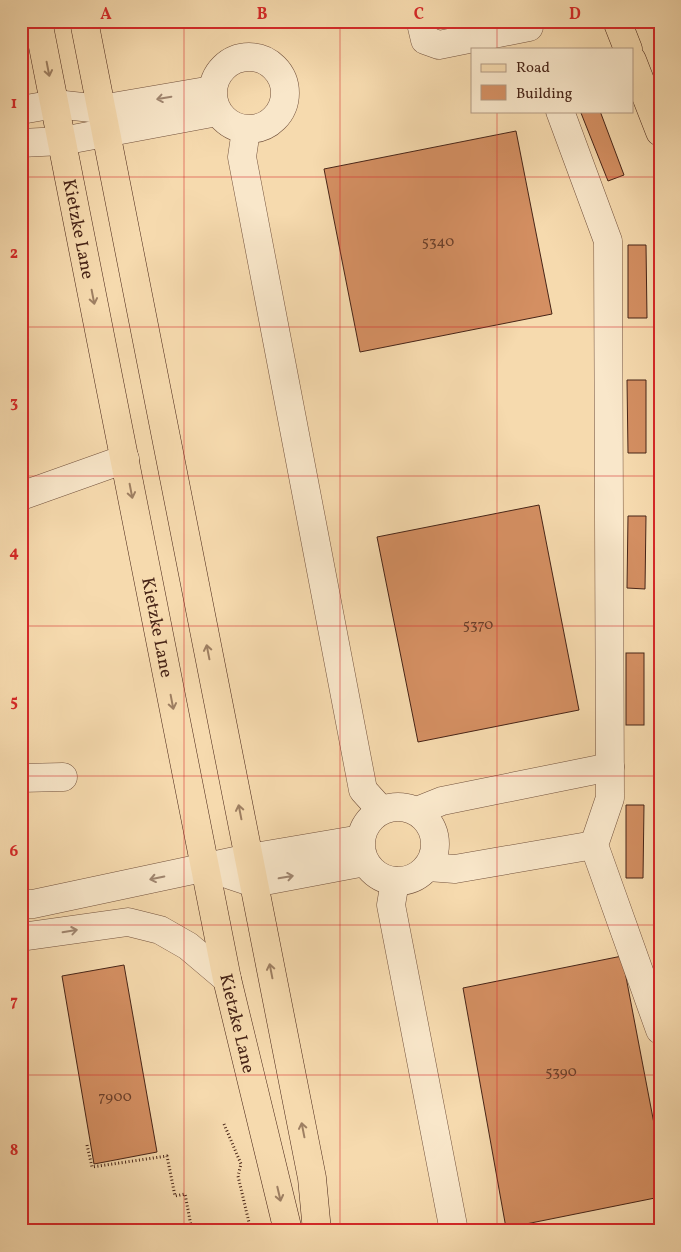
<svg xmlns="http://www.w3.org/2000/svg" width="681" height="1252" viewBox="0 0 681 1252" font-family="Vollkorn,serif">
	<rect width="100%" height="100%" fill="#f6daae"/>
	<filter id="stains"><feTurbulence type="fractalNoise" baseFrequency=".004" numOctaves="4"/><feColorMatrix values="0 0 0 0 .2 0 0 0 0 .09 0 0 0 0 .02 0 0 0 .5 -.17"/></filter>
	<radialGradient id="worn" r=".72"><stop offset=".6" stop-color="#630" stop-opacity="0"/><stop offset="1" stop-color="#630" stop-opacity=".3"/></radialGradient>
	<!-- building -->
	<g fill="#d48f62" stroke="#472417">
		<polygon points="586,111 600,111 624,175 608,181 581,113"/>
		<polygon points="516,131 552,314 360,352 324,169"/>
		<polygon points="628,245 646,245 647,318 628,318"/>
		<polygon points="627,380 646,380 646,453 628,453"/>
		<polygon points="539,505 579,710 418,742 377,537"/>
		<polygon points="628,516 646,516 645,589 627,588"/>
		<rect x="626" y="653" width="18" height="72"/>
		<polygon points="626,805 644,805 643,878 626,878"/>
		<polygon points="622,956 660,1155 660,1197 506,1228 463,988"/>
		<polygon points="124,965 157,1152 94,1164 62,976"/>
	</g>
	<g fill="none" stroke-linecap="round" stroke-linejoin="round">
		<defs>
			<g id="minor">
				<polyline points="421,23 425,40 439,45 529,27"/>
				<circle cx="249" cy="93" r="36"/>
				<polyline points="21,110 55,104 101,109 212,90"/>
				<polyline points="560,111 608,241 610,798 594,845 660,1030"/>
				<polyline points="246,130 242,157 363,790 381,810"/>
				<polyline points="21,143 62,141 217,112"/>
				<polyline points="21,496 125,459"/>
				<polyline points="21,778 63,777"/>
				<circle cx="398" cy="844" r="37"/>
				<polyline points="417,811 442,801 610,767"/>
				<polyline points="428,867 455,869 594,845"/>
				<polyline points="230,875 254,883 365,862"/>
				<polyline points="395,881 391,905 454,1231"/>
				<polyline points="21,904 33,904 249,858 361,839"/>
				<polyline points="21,937 128,922 160,930 188,946 227,979"/>
			</g>
			<g id="major">
				<path id="s1" d="M38 21 227 979 288 1231"/>
				<polyline points="84,21 312,1178 317,1231"/>
				<polyline points="617,21 628,49"/>
				<polyline points="632,60 660,132"/>
			</g>
		</defs>
		<!-- minor casing -->
		<use href="#minor" stroke="#73523d" stroke-width="29"/>
		<!-- major casing -->
		<use href="#major" stroke="#472417" stroke-width="29"/>
		<!-- path -->
		<g stroke="#472417" stroke-width="3" stroke-dasharray="1 2.5" stroke-linecap="butt">
			<polyline points="224,1124 241,1164 238,1176 251,1231"/>
			<polyline points="87,1145 92,1167 167,1156 175,1196 185,1194 192,1231"/>
		</g>
		<!-- minor -->
		<use href="#minor" stroke="#f9e7ca" stroke-width="28"/>
		<!-- major -->
		<use href="#major" stroke="#f6daae" stroke-width="28"/>
	</g>
	<!-- one-way arrows -->
	<defs><path id="oneway-shaft" d="M-6 0H5M1.5-3L5.5 0L1.5 3" fill="none" stroke-width="1.6" stroke-linecap="round" stroke-linejoin="round" transform="scale(1.25)"/></defs>
	<g stroke="#9e7f62">
		<use href="#oneway-shaft" transform="translate(48 69) rotate(79)"/>
		<use href="#oneway-shaft" transform="translate(93 297) rotate(79)"/>
		<use href="#oneway-shaft" transform="translate(131 491) rotate(79)"/>
		<use href="#oneway-shaft" transform="translate(208 652) rotate(-101)"/>
		<use href="#oneway-shaft" transform="translate(172 702) rotate(79)"/>
		<use href="#oneway-shaft" transform="translate(240 812) rotate(-101)"/>
		<use href="#oneway-shaft" transform="translate(271 971) rotate(-101)"/>
		<use href="#oneway-shaft" transform="translate(303 1130) rotate(-101)"/>
		<use href="#oneway-shaft" transform="translate(279 1194) rotate(77)"/>
	</g>
	<g stroke="#a08670">
		<use href="#oneway-shaft" transform="translate(164 98) rotate(170)"/>
		<use href="#oneway-shaft" transform="translate(286 877) rotate(-10)"/>
		<use href="#oneway-shaft" transform="translate(157 878) rotate(168)"/>
		<use href="#oneway-shaft" transform="translate(70 931) rotate(-9)"/>
	</g>
	<!-- grid -->
	<path fill="none" stroke="#d62828" stroke-width="1" stroke-opacity="0.55" d="M184 21V1231M340 21V1231M497 21V49M497 111V1231M21 177H660M21 327H660M21 476H660M21 626H660M21 776H660M21 925H660M21 1075H660"/>
	<g text-anchor="middle" stroke-width="5" stroke-linejoin="round" paint-order="stroke">
		<!-- number labels -->
		<g font-size="15" fill="#6a3f2a">
			<text x="438" y="246">5340</text>
			<text x="478" y="629">5370</text>
			<text x="561" y="1076">5390</text>
			<text x="115" y="1101">7900</text>
		</g>
		<!-- street labels -->
		<g font-size="18" fill="#472417" stroke="#f9e7ca">
			<text dy="6" stroke="none"><textPath href="#s1" startOffset="212">Kietzke Lane</textPath></text>
			<text dy="6" stroke="none"><textPath href="#s1" startOffset="618">Kietzke Lane</textPath></text>
			<text dy="6" stroke="none"><textPath href="#s1" startOffset="1022">Kietzke Lane</textPath></text>
		</g>
	</g>
	<!-- margin -->
	<rect width="681" height="1252" fill="none" stroke="#f6daae" stroke-width="55"/>
	<!-- legend -->
	<rect x="471" y="48" width="162" height="65" fill="#f9e7ca" stroke="#b29982"/>
	<rect x="481" y="64" width="25" height="8" fill="#f6daae" stroke="#b29982"/>
	<text x="516" y="72" font-size="15" fill="#472417">Road</text>
	<rect x="481" y="85" width="25" height="15" fill="#d48f62" stroke="#b29982"/>
	<text x="516" y="98" font-size="15" fill="#472417">Building</text>
	<rect x="28" y="28" width="626" height="1196" fill="none" stroke="#d62828" stroke-width="2"/>
	<g font-size="16" text-anchor="middle" font-weight="bold" fill="#d62828">
		<text x="106" y="19">A</text>
		<text x="262" y="19">B</text>
		<text x="419" y="19">C</text>
		<text x="575" y="19">D</text>
		<text x="14" y="108">1</text>
		<text x="14" y="258">2</text>
		<text x="14" y="407">3</text>
		<text x="14" y="557">4</text>
		<text x="14" y="706">5</text>
		<text x="14" y="856">6</text>
		<text x="14" y="1006">7</text>
		<text x="14" y="1155">8</text>
	</g>
	<rect width="100%" height="100%" filter="url(#stains)"/>
	<rect width="100%" height="100%" fill="url(#worn)"/>
</svg>
